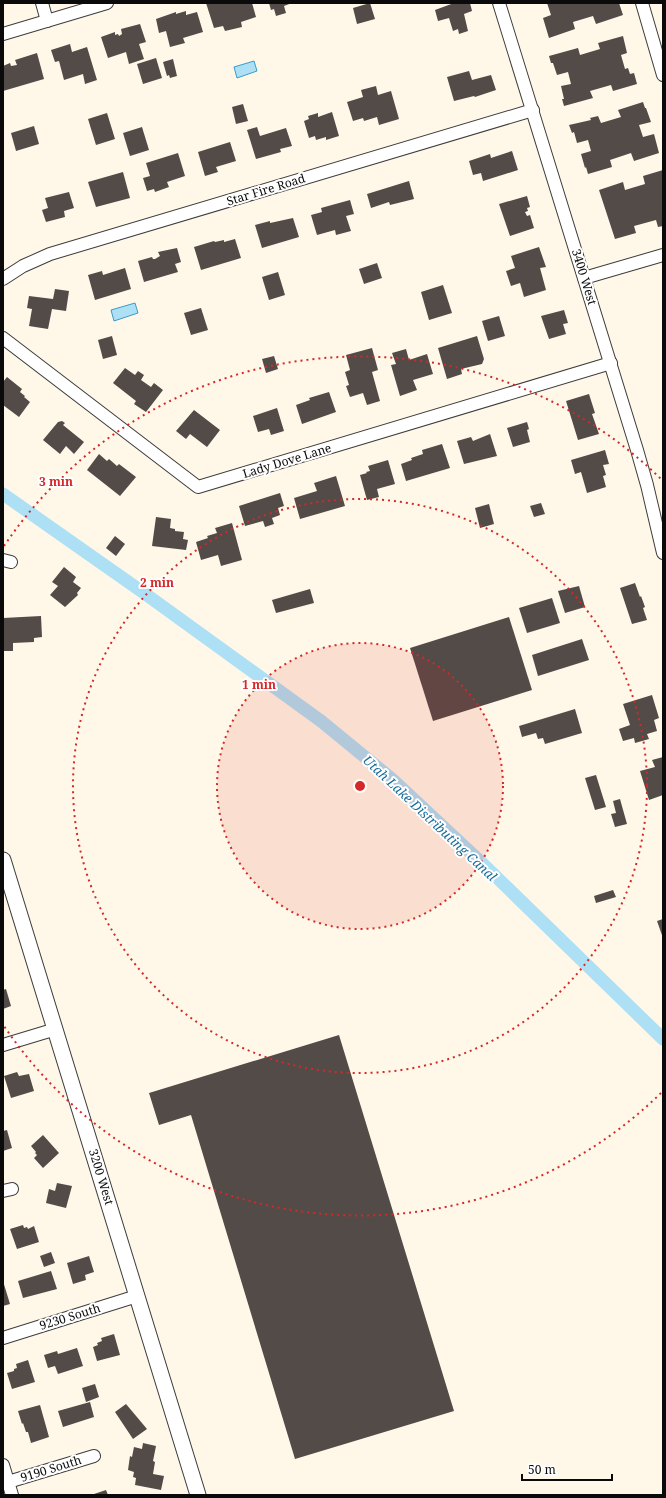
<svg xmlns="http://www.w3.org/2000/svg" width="666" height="1498" viewBox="0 0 666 1498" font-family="'Noto Serif',serif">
	<rect width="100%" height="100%" fill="#fff8e8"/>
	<!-- water -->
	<g fill="#aee0f5" stroke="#379cca">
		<polygon points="254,61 257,71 237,78 234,67"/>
		<polygon points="135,303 138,313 114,321 111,310"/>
	</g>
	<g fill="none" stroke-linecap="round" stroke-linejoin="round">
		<!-- canal -->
		<polyline stroke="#aee0f5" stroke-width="13" points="3,494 144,593 321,721 393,780 484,865 663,1039"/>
	</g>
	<!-- building -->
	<g fill="#534b47">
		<polygon points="206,3 252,3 256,17 241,22 242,27 225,31 223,26 214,28"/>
		<polygon points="269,3 292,3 284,6 286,13 276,16 274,9 271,10"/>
		<polygon points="370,3 375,19 357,24 353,8"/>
		<polygon points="454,3 470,3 472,11 464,14 468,31 459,34 458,29 453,31 449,18 438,21 435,10"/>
		<polygon points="547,3 619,3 623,15 596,24 593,16 573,22 575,29 549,38 543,18 551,15"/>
		<polygon points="186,11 186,15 197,12 203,32 183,38 185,43 170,47 166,31 159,33 156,19 176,12 176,14"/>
		<polygon points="140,24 146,42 139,44 144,59 129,64 126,52 108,58 101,37 115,32 115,35 118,34 119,36 122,34 121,29"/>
		<polygon points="623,36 627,53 621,55 625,69 628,68 630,74 634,73 637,84 613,91 611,85 590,91 593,98 564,106 562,99 564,99 561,86 571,84 568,72 557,75 553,63 551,63 549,56 578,48 580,55 600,49 598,43"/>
		<polygon points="70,44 72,52 87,47 97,80 85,84 83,74 64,80 59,61 55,62 51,50"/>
		<polygon points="37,53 44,79 3,91 3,66 10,63 11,66 17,65 15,60"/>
		<polygon points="156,58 162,78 143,84 137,64"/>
		<polygon points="173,59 177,76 170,78 169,75 167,76 163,62"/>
		<polygon points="469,71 472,80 491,75 496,90 475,97 474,96 454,101 447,77"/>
		<polygon points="376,86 378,95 391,91 399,119 379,125 377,117 364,121 363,118 353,121 347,102 363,97 361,90"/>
		<polygon points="643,102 645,108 646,108 651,122 639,125 643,137 654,134 659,153 634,161 631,153 610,160 612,167 588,174 586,167 585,168 581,154 591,151 588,140 577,143 574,132 572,133 569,125 591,120 590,118 598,116 601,123 621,117 618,110"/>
		<polygon points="243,104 248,121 236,124 232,107"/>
		<polygon points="332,112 339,136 326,140 326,137 316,140 315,136 309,138 304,121 309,119 308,116 318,113 318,117"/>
		<polygon points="107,113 115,139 96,145 88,119"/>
		<polygon points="34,126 39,144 16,151 11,133"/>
		<polygon points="142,127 149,150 130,156 123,133"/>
		<polygon points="257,127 260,136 286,128 292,146 280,149 281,152 256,159 247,130"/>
		<polygon points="230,142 236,161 216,167 218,172 205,176 198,152"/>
		<polygon points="512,151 518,170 483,181 481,173 473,175 469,161 490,154 491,158"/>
		<polygon points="178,153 185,176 167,182 169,187 155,192 154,189 147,191 143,178 150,176 146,163"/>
		<polygon points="663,170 663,226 658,227 656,220 634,226 636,233 615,239 599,190 623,182 625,190 645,184 643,176"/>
		<polygon points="123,172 130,198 96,207 88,182"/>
		<polygon points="409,181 414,199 390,205 389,202 371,208 367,194"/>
		<polygon points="69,192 74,208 64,211 65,217 46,222 42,210 48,208 45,198"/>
		<polygon points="527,196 530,207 527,208 528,211 525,212 527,216 530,215 534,228 510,236 499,204"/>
		<polygon points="350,200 354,214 346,216 351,231 336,235 335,230 317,235 311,215 322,212 321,208"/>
		<polygon points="293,218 299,237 262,248 255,225 270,221 270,223"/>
		<polygon points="235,239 241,258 201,270 194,247 214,241 215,242 224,240 224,242"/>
		<polygon points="539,247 546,267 540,268 546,290 524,297 520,283 511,286 506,271 515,268 511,256"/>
		<polygon points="177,248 181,262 175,264 178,272 144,282 138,261 152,257 153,259 155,259 160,256 158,252"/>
		<polygon points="377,263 382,278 364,284 359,269"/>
		<polygon points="125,268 131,289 95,300 88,275 102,271 103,275"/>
		<polygon points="278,272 285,295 269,300 262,277"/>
		<polygon points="443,285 452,313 429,320 421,292"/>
		<polygon points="55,289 69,291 66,311 52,309 48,329 29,326 32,309 27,308 29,296 53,299"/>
		<polygon points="201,308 208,330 191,335 184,313"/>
		<polygon points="564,310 568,323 563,324 566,334 549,339 541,316"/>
		<polygon points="499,316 505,336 488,341 482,321"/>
		<polygon points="112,336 117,355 103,359 98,340"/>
		<polygon points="477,336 484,359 482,364 461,369 462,374 447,379 438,348"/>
		<polygon points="372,348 378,370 372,372 380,401 367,405 363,393 350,397 346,386 349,385 345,372 350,370 346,355"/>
		<polygon points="406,349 409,360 427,354 433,374 413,380 417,390 400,396 391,365 396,364 392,353"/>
		<polygon points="274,356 278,369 266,373 262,359"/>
		<polygon points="125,368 135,375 138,371 144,375 141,380 151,387 154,383 163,390 146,412 134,404 136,401 113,383"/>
		<polygon points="7,377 22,389 20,392 25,396 24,397 30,402 19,417 3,405 3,382"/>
		<polygon points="329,392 336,412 302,424 296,405 310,400 309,398"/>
		<polygon points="589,394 595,413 592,414 599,434 578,440 566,401"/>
		<polygon points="277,408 284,431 271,435 269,429 258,432 253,416"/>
		<polygon points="194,410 220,430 207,447 190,434 186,439 176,431"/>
		<polygon points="62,421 65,423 63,425 84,442 74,454 66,446 60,454 43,440 58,422"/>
		<polygon points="527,422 529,429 527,430 530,442 513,447 507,428"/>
		<polygon points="490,434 497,456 464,464 457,441 471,437 473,441"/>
		<polygon points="442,444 450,468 406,481 401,464 412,460 411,458 423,454 422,450"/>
		<polygon points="605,450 609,464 603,465 606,475 603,476 606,487 587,493 581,472 575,474 571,460"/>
		<polygon points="99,454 107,461 109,459 117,466 119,464 136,477 120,496 87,470"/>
		<polygon points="388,460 395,484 377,489 379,497 367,500 360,475 367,473 366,472 370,471 368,466"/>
		<polygon points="336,476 345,506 300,519 294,498 317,491 314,483"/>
		<polygon points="280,493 284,506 278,508 280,515 272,518 274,524 265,527 263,521 245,526 239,506"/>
		<polygon points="541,503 545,514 534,517 530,506"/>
		<polygon points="489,504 494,524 480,528 475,508"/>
		<polygon points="156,517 171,519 170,528 175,529 175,531 184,532 183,539 188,540 186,550 152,546"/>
		<polygon points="232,523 242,560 221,566 218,555 201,560 196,542 208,538 207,536 217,533 215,528"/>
		<polygon points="115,536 125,544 116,556 106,548"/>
		<polygon points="64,567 76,577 73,582 81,588 77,593 78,595 65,607 50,595 58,586 52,582"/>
		<polygon points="635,583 640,597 641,596 645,607 643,608 647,620 632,624 620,588"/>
		<polygon points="579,586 585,607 565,613 558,591"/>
		<polygon points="310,589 314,603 276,613 272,600"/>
		<polygon points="552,598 560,623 527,633 519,608"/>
		<polygon points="41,616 42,637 34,638 34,642 13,643 13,651 3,651 3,618"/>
		<polygon points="509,617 532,690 433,721 410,648"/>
		<polygon points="582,639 589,660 538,676 532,655"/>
		<polygon points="652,695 659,718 654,720 657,731 647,734 649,739 635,743 634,738 623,741 619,729 630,725 623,704"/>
		<polygon points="575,709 582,733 545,744 543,738 538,739 536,733 522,737 519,726"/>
		<polygon points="663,757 663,795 649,800 640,771 655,767 652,760"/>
		<polygon points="596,775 606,807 595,810 585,778"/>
		<polygon points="620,799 627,824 615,827 611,814 616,813 613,801"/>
		<polygon points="613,890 616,897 596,903 594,896"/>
		<polygon points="663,919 663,938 657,921"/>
		<polygon points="6,989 11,1006 3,1009 3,990"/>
		<polygon points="339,1035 454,1411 295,1459 191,1115 159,1125 149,1093"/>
		<polygon points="17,1072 19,1076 29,1074 34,1091 11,1098 4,1076"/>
		<polygon points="7,1130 12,1148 3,1151 3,1131"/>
		<polygon points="43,1135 59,1153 43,1168 34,1158 37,1155 35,1153 36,1152 31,1146"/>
		<polygon points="57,1183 72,1186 66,1208 46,1203 49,1189 55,1191"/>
		<polygon points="23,1225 24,1228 27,1227 28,1229 34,1226 39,1242 17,1249 10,1229"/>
		<polygon points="51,1252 55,1263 44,1267 40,1256"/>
		<polygon points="89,1256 94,1272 85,1275 86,1280 73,1284 67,1263"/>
		<polygon points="51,1271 57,1289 23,1298 18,1281"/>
		<polygon points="3,1281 10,1304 3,1306"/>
		<polygon points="114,1334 120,1355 97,1361 93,1347 98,1345 97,1343 102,1341 101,1338"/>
		<polygon points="77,1348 83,1366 58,1374 55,1366 48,1368 44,1355 57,1351 58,1354"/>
		<polygon points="28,1360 35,1382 12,1389 7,1373 14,1371 14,1369 17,1368 16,1364"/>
		<polygon points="95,1384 99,1397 86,1402 82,1388"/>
		<polygon points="90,1402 94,1417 63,1427 58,1411"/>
		<polygon points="126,1404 147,1429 133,1439 115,1412"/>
		<polygon points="40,1405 49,1437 31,1443 28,1432 26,1432 23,1423 22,1424 18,1411"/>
		<polygon points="143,1443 156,1446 153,1461 155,1462 153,1474 164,1476 161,1490 135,1485 136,1478 133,1477 134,1472 128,1470 130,1456 132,1457 134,1447 142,1449"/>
		<polygon points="106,1490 108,1495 94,1495 94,1494"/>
	</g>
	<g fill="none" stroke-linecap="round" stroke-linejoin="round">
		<defs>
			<g id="minor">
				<polyline points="42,3 47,21"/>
				<polyline points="499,3 637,450 647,485 663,553"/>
				<polyline points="642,3 663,75"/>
				<polyline points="3,34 107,3"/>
				<polyline points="584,278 663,255"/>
				<polyline points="3,279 23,266 50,254 533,110"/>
				<polyline points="3,338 198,487 611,363"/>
				<polyline points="3,560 11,562"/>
				<polyline points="3,1045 56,1029"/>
				<polyline points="3,1191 12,1189"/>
				<polyline points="3,1338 137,1296"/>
				<polyline points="3,1465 12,1495"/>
				<polyline points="8,1482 94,1456"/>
			</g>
			<polyline id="tertiary" points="3,860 198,1495"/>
		</defs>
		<!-- minor casing -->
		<use href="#minor" stroke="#3d3d3d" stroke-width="14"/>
		<!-- tertiary casing -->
		<use href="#tertiary" stroke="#3d3d3d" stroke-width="17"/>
		<!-- minor -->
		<use href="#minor" stroke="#fff" stroke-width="12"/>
		<!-- tertiary -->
		<use href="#tertiary" stroke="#fff" stroke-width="15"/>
	</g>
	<!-- distance rings -->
	<circle cx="360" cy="786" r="143" fill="#d62828" fill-opacity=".12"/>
	<g fill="none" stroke="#d62828" stroke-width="2" stroke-dasharray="2 4">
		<circle cx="360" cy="786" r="143"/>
		<circle cx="360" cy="786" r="287"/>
		<path d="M661 1093A430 430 0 0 1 4 1026M4 546A430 430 0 0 1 661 479"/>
	</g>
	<g text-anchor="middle" stroke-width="4" stroke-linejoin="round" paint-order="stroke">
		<!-- street labels -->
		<g font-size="12" fill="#0a0a0a" stroke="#fff">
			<text transform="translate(266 190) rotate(-17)" y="4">Star Fire Road</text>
			<text transform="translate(584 277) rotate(73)" y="4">3400 West</text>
			<text transform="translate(287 461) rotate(-17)" y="4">Lady Dove Lane</text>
			<text transform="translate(101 1177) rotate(73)" y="4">3200 West</text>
			<text transform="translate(70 1317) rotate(-17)" y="4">9230 South</text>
			<text transform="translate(51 1469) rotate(-17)" y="4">9190 South</text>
		</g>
		<!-- water labels -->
		<g font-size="13" font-style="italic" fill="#176b98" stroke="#fff">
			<text transform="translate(430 818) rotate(43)" y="5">Utah Lake Distributing Canal</text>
		</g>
	</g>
	<circle cx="360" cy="786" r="6" fill="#d62828" stroke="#fff" stroke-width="2"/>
	<g font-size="12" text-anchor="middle" font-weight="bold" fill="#d62828" stroke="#fff" stroke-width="4" stroke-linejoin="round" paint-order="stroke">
		<text x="56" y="486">3 min</text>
		<text x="157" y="587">2 min</text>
		<text x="259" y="689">1 min</text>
	</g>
	<!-- border -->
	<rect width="666" height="1498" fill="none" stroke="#0a0a0a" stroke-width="8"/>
	<!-- scale -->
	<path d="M522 1474v6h90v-6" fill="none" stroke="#0a0a0a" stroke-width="2"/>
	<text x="528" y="1474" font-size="12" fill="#0a0a0a" stroke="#ffffff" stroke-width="3" paint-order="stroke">50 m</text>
</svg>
